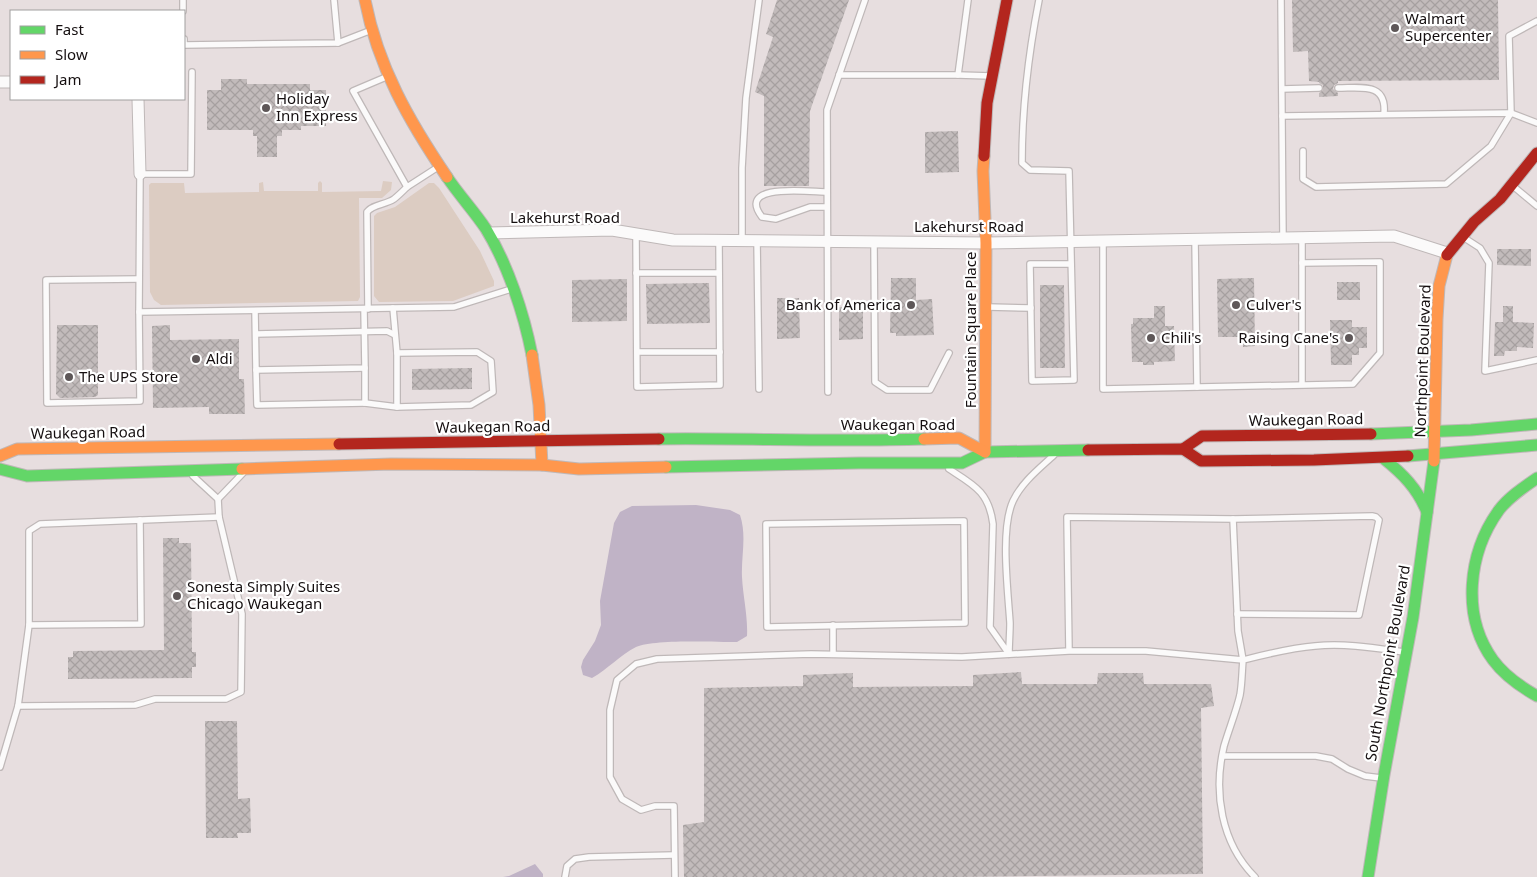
<svg xmlns="http://www.w3.org/2000/svg" width="1537" height="877" viewBox="0 0 1537 877" font-family="'Noto Sans',sans-serif">
	<defs>
		<pattern id="building-cross-hatch" width="8" height="8" patternUnits="userSpaceOnUse" patternTransform="scale(1.25)"><rect width="8" height="8" fill="#c2bbbb"/><path d="M0 0l8 8M0 8l8-8" fill="none" stroke="#a6a0a0"/></pattern>
	</defs>
	<rect width="100%" height="100%" fill="#e7dedf"/>
	<!-- grass -->
	<g fill="#dcccc2">
		<polygon points="320,181 322,183 322,192 381,191 383,181 392,182 391,190 382,198 359,198 360,297 358,301 161,305 154,300 150,292 149,185 151,183 184,183 185,193 259,192 259,183 263,182 264,191 318,191 318,183"/>
		<polygon points="429,183 434,183 439,188 480,251 494,281 494,286 453,301 379,302 374,296 374,216 377,213 395,207"/>
	</g>
	<!-- water -->
	<g fill="#c0b3c6">
		<path d="M696 505 730 510 740 515C747 536 741 556 742 577 743 597 748 616 747 636L737 642C714 642 654 639 636 647 620 655 608 669 592 678L583 675 581 667 583 660 595 641 601 625 600 601 614 523 620 512 632 506Z"/>
		<polygon points="535,864 543,874 543,877 503,877 509,876"/>
	</g>
	<!-- building -->
	<g fill="url(#building-cross-hatch)">
		<polygon points="777,0 849,0 810,111 809,186 764,186 764,96 755,92 773,37 766,34"/>
		<polygon points="1292,0 1498,0 1499,80 1338,81 1338,83 1334,85 1333,89 1338,93 1338,96 1319,97 1319,93 1323,90 1323,85 1319,83 1319,82 1309,81 1308,51 1293,52"/>
		<polygon points="221,79 247,79 247,84 310,84 310,90 326,90 326,126 301,126 301,130 282,130 282,136 277,136 277,157 257,157 257,136 253,136 253,130 207,130 207,90 221,90"/>
		<polygon points="958,131 959,172 925,173 925,132"/>
		<polygon points="1497,249 1531,249 1531,266 1497,265"/>
		<polygon points="891,278 916,278 916,300 932,299 934,335 896,336 896,333 890,333"/>
		<polygon points="1254,278 1255,346 1243,347 1243,337 1218,337 1217,279"/>
		<polygon points="627,279 627,321 572,322 572,280"/>
		<rect x="1337" y="282" width="23" height="18"/>
		<polygon points="709,283 710,323 647,324 646,284"/>
		<polygon points="1040,285 1064,285 1065,368 1040,368"/>
		<polygon points="777,298 799,298 800,338 777,339"/>
		<polygon points="863,306 863,339 839,340 839,307"/>
		<polygon points="1154,306 1165,306 1165,326 1174,326 1175,361 1154,362 1154,365 1143,365 1143,362 1132,362 1131,324 1133,324 1133,318 1154,318"/>
		<polygon points="1503,306 1513,306 1513,322 1534,323 1533,348 1517,347 1517,351 1505,351 1504,356 1494,356 1495,322 1503,322"/>
		<polygon points="1330,320 1352,320 1352,327 1367,327 1367,348 1359,348 1359,355 1352,355 1352,365 1331,365"/>
		<polygon points="57,325 98,325 98,395 95,397 60,398 56,394"/>
		<polygon points="170,325 170,340 239,339 239,379 244,379 245,414 209,414 209,407 153,408 152,326"/>
		<polygon points="472,368 472,389 412,390 412,369"/>
		<polygon points="163,538 179,538 179,543 191,543 192,652 196,652 196,667 192,667 192,678 68,679 68,657 73,657 73,651 164,650"/>
		<polygon points="1021,672 1022,684 1097,684 1098,673 1143,673 1144,684 1211,684 1214,706 1201,708 1203,874 956,877 684,877 683,825 704,822 704,688 803,686 803,675 853,673 853,687 973,686 973,675"/>
		<polygon points="205,721 237,721 238,799 250,798 251,833 237,833 238,838 206,838"/>
	</g>
	<g fill="none" stroke-linecap="round" stroke-linejoin="round">
		<defs>
			<g id="lane">
				<polyline points="183,0 183,11"/>
				<polyline points="334,0 338,43"/>
				<path d="M1039 0C1028 56 1022 106 1022 163L1030 170 1069 171 1074 380 1032 381 1030 264H1071"/>
				<polyline points="1281,0 1283,238"/>
				<polyline points="184,39 184,45 338,43 369,31"/>
				<polyline points="839,75 958,75 968,0"/>
				<polyline points="958,75 991,76"/>
				<polyline points="386,77 353,91 407,187 438,167"/>
				<path d="M1338 88C1361 88 1387 82 1384 114"/>
				<polyline points="1282,89 1319,88"/>
				<polyline points="1282,116 1511,113 1537,123"/>
				<polyline points="1303,151 1303,179 1316,187 1446,184 1491,146 1511,113 1509,36 1537,21"/>
				<polyline points="1513,186 1537,206"/>
				<path d="M827 192C810 192 735 182 762 217L776 219 810 207H827"/>
				<polyline points="636,235 637,387 720,385 719,241"/>
				<polyline points="1302,237 1302,384"/>
				<polyline points="1463,237 1480,248 1489,263 1485,371 1537,360"/>
				<polyline points="1195,239 1197,387"/>
				<polyline points="742,240 742,168 746,98 759,0"/>
				<polyline points="757,240 759,389"/>
				<polyline points="1103,241 1103,389 1353,384 1380,353 1380,262 1302,263"/>
				<polyline points="874,242 875,382 887,390 930,390 949,353"/>
				<polyline points="636,273 719,273"/>
				<polyline points="139,279 46,280 47,403 140,401 139,312 454,307 511,289"/>
				<polyline points="988,307 1031,308"/>
				<polyline points="393,308 397,353 397,407"/>
				<path d="M368 309 367 212C373 204 385 205 394 199 399 195 403 191 407 187"/>
				<polyline points="255,311 256,370 365,368 364,309"/>
				<polyline points="139,312 140,174 191,174 192,72"/>
				<polyline points="256,334 387,331 395,335"/>
				<polyline points="637,352 720,352"/>
				<polyline points="256,370 257,405 365,403 365,368"/>
				<polyline points="828,392 827,110 865,0"/>
				<polyline points="365,403 397,407 471,405 493,392 491,361 477,352 397,353"/>
				<path d="M949 469C974 485 989 492 993 524L990 627 1009 654C1009 644 1010 633 1010 623 1008 591 1000 529 1013 501 1022 482 1039 469 1054 455"/>
				<polyline points="193,476 218,499 243,473"/>
				<polyline points="1233,519 1372,516 1376,517 1379,520 1359,615 1237,614"/>
				<polygon points="964,521 965,623 767,627 766,524"/>
				<polyline points="29,625 141,624 140,520"/>
				<polyline points="833,625 833,654"/>
				<polyline points="18,706 135,705 155,699 226,699 241,692 242,614 219,517 218,499"/>
				<polyline points="1223,756 1316,756 1332,759 1348,769 1365,776 1381,778"/>
				<polyline points="0,767 18,706 29,625 29,531 40,524 219,517"/>
				<polyline points="565,877 567,866 575,859 589,857 674,855"/>
				<polyline points="675,877 674,806 655,806 641,810 622,799 610,777 610,710 617,680 636,664 657,659 811,654 962,657 1069,651 1146,651 1243,660 1238,631 1233,519 1067,517 1069,651"/>
				<path d="M1255 877C1221 843 1213 792 1224 746 1229 729 1236 712 1240 695 1242 684 1242 671 1243 660 1267 654 1290 648 1315 646 1345 643 1375 648 1404 652"/>
			</g>
			<g id="street">
				<polyline points="0,82 11,82"/>
				<polyline points="138,99 140,174"/>
				<polyline points="489,233 612,230 673,240 986,243 1394,236 1447,253"/>
			</g>
			<g id="fast">
				<path d="M447 177C459 195 474 211 486 229 508 265 524 314 532 355"/>
				<polyline points="1371,434 1471,430 1537,424"/>
				<path d="M659 439C747 438 835 442 924 439"/>
				<polyline points="1408,456 1537,445"/>
				<path d="M1383 458C1403 474 1417 488 1427 512"/>
				<polyline points="666,467 859,463 962,463 985,452 1088,450"/>
				<polyline points="0,469 27,476 242,469"/>
				<path d="M1537 478C1524 487 1509 497 1499 510 1468 553 1461 616 1493 660 1504 675 1521 687 1537 696"/>
				<polyline points="1368,877 1384,775 1413,617 1434,461"/>
			</g>
			<g id="slow">
				<path d="M365 0C378 67 409 121 447 177"/>
				<polyline points="984,156 983,171 986,243 985,452"/>
				<polyline points="532,355 539,405 542,465"/>
				<polyline points="924,439 959,438 985,452"/>
				<polyline points="0,456 17,449 339,444"/>
				<polyline points="1434,461 1437,319 1439,286 1447,255"/>
				<polyline points="242,469 391,464 542,465 579,469 666,467"/>
			</g>
			<g id="jam">
				<polyline points="984,156 987,103 1007,0"/>
				<polyline points="1447,255 1474,222 1500,199 1537,153"/>
				<polyline points="339,444 659,439"/>
				<polyline points="1183,449 1202,436 1371,434"/>
				<polyline points="1088,450 1183,449 1201,461 1314,460 1408,456"/>
			</g>
		</defs>
		<!-- lane casing -->
		<use href="#lane" stroke="#bfb8b8" stroke-width="8"/>
		<!-- street casing -->
		<use href="#street" stroke="#bfb8b8" stroke-width="13"/>
		<!-- fast casing -->
		<use href="#fast" stroke="#bfb8b8" stroke-width="13"/>
		<!-- slow casing -->
		<use href="#slow" stroke="#bfb8b8" stroke-width="13"/>
		<!-- jam casing -->
		<use href="#jam" stroke="#bfb8b8" stroke-width="13"/>
		<!-- lane -->
		<use href="#lane" stroke="#fbfafa" stroke-width="5.5"/>
		<!-- street -->
		<use href="#street" stroke="#fbfafa" stroke-width="11"/>
		<!-- fast -->
		<use href="#fast" stroke="#63d668" stroke-width="11"/>
		<!-- slow -->
		<use href="#slow" stroke="#ff974d" stroke-width="11"/>
		<!-- jam -->
		<use href="#jam" stroke="#b3261e" stroke-width="11"/>
	</g>
	<!-- markers -->
	<g fill="#5e5758" stroke="#fff" stroke-width="2">
		<circle cx="1395" cy="28" r="5"/>
		<circle cx="266" cy="108" r="5"/>
		<circle cx="911" cy="305" r="5"/>
		<circle cx="1236" cy="305" r="5"/>
		<circle cx="1151" cy="338" r="5"/>
		<circle cx="1349" cy="338" r="5"/>
		<circle cx="196" cy="359" r="5"/>
		<circle cx="69" cy="377" r="5"/>
		<circle cx="177" cy="596" r="5"/>
	</g>
	<g text-anchor="middle" stroke-width="4.5" stroke-linejoin="round" paint-order="stroke">
		<!-- poi labels -->
		<g font-size="15" fill="#150f10" stroke="#fff" text-anchor="start">
			<text x="1405" y="24">Walmart<tspan x="1405" dy="17">Supercenter</tspan></text>
			<text x="276" y="104">Holiday<tspan x="276" dy="17">Inn Express</tspan></text>
			<text x="901" y="310" text-anchor="end">Bank of America</text>
			<text x="1246" y="310">Culver's</text>
			<text x="1161" y="343">Chili's</text>
			<text x="1339" y="343" text-anchor="end">Raising Cane's</text>
			<text x="206" y="364">Aldi</text>
			<text x="79" y="382">The UPS Store</text>
			<text x="187" y="592">Sonesta Simply Suites<tspan x="187" dy="17">Chicago Waukegan</tspan></text>
		</g>
		<!-- street labels -->
		<g font-size="15" fill="#150f10" stroke="#fff">
			<text x="565" y="223">Lakehurst Road</text>
			<text x="969" y="232">Lakehurst Road</text>
			<text transform="translate(971 330) rotate(-90)" y="5">Fountain Square Place</text>
			<text transform="translate(1423 361) rotate(-88)" y="5">Northpoint Boulevard</text>
			<text transform="translate(1306 420) rotate(-1)" y="5">Waukegan Road</text>
			<text x="898" y="430">Waukegan Road</text>
			<text transform="translate(493 427) rotate(-1)" y="5">Waukegan Road</text>
			<text transform="translate(88 433) rotate(-1)" y="5">Waukegan Road</text>
			<text transform="translate(1388 663) rotate(-80)" y="5">South Northpoint Boulevard</text>
		</g>
	</g>
	<!-- legend -->
	<rect x="10" y="10" width="175" height="90" fill="#ffffff" stroke="#a19f9f"/>
	<rect x="20" y="26" width="25" height="8" fill="#63d668" stroke="#a19f9f"/>
	<text x="55" y="35" font-size="15" fill="#150f10">Fast</text>
	<rect x="20" y="51" width="25" height="8" fill="#ff974d" stroke="#a19f9f"/>
	<text x="55" y="60" font-size="15" fill="#150f10">Slow</text>
	<rect x="20" y="76" width="25" height="8" fill="#b3261e" stroke="#a19f9f"/>
	<text x="55" y="85" font-size="15" fill="#150f10">Jam</text>
</svg>
